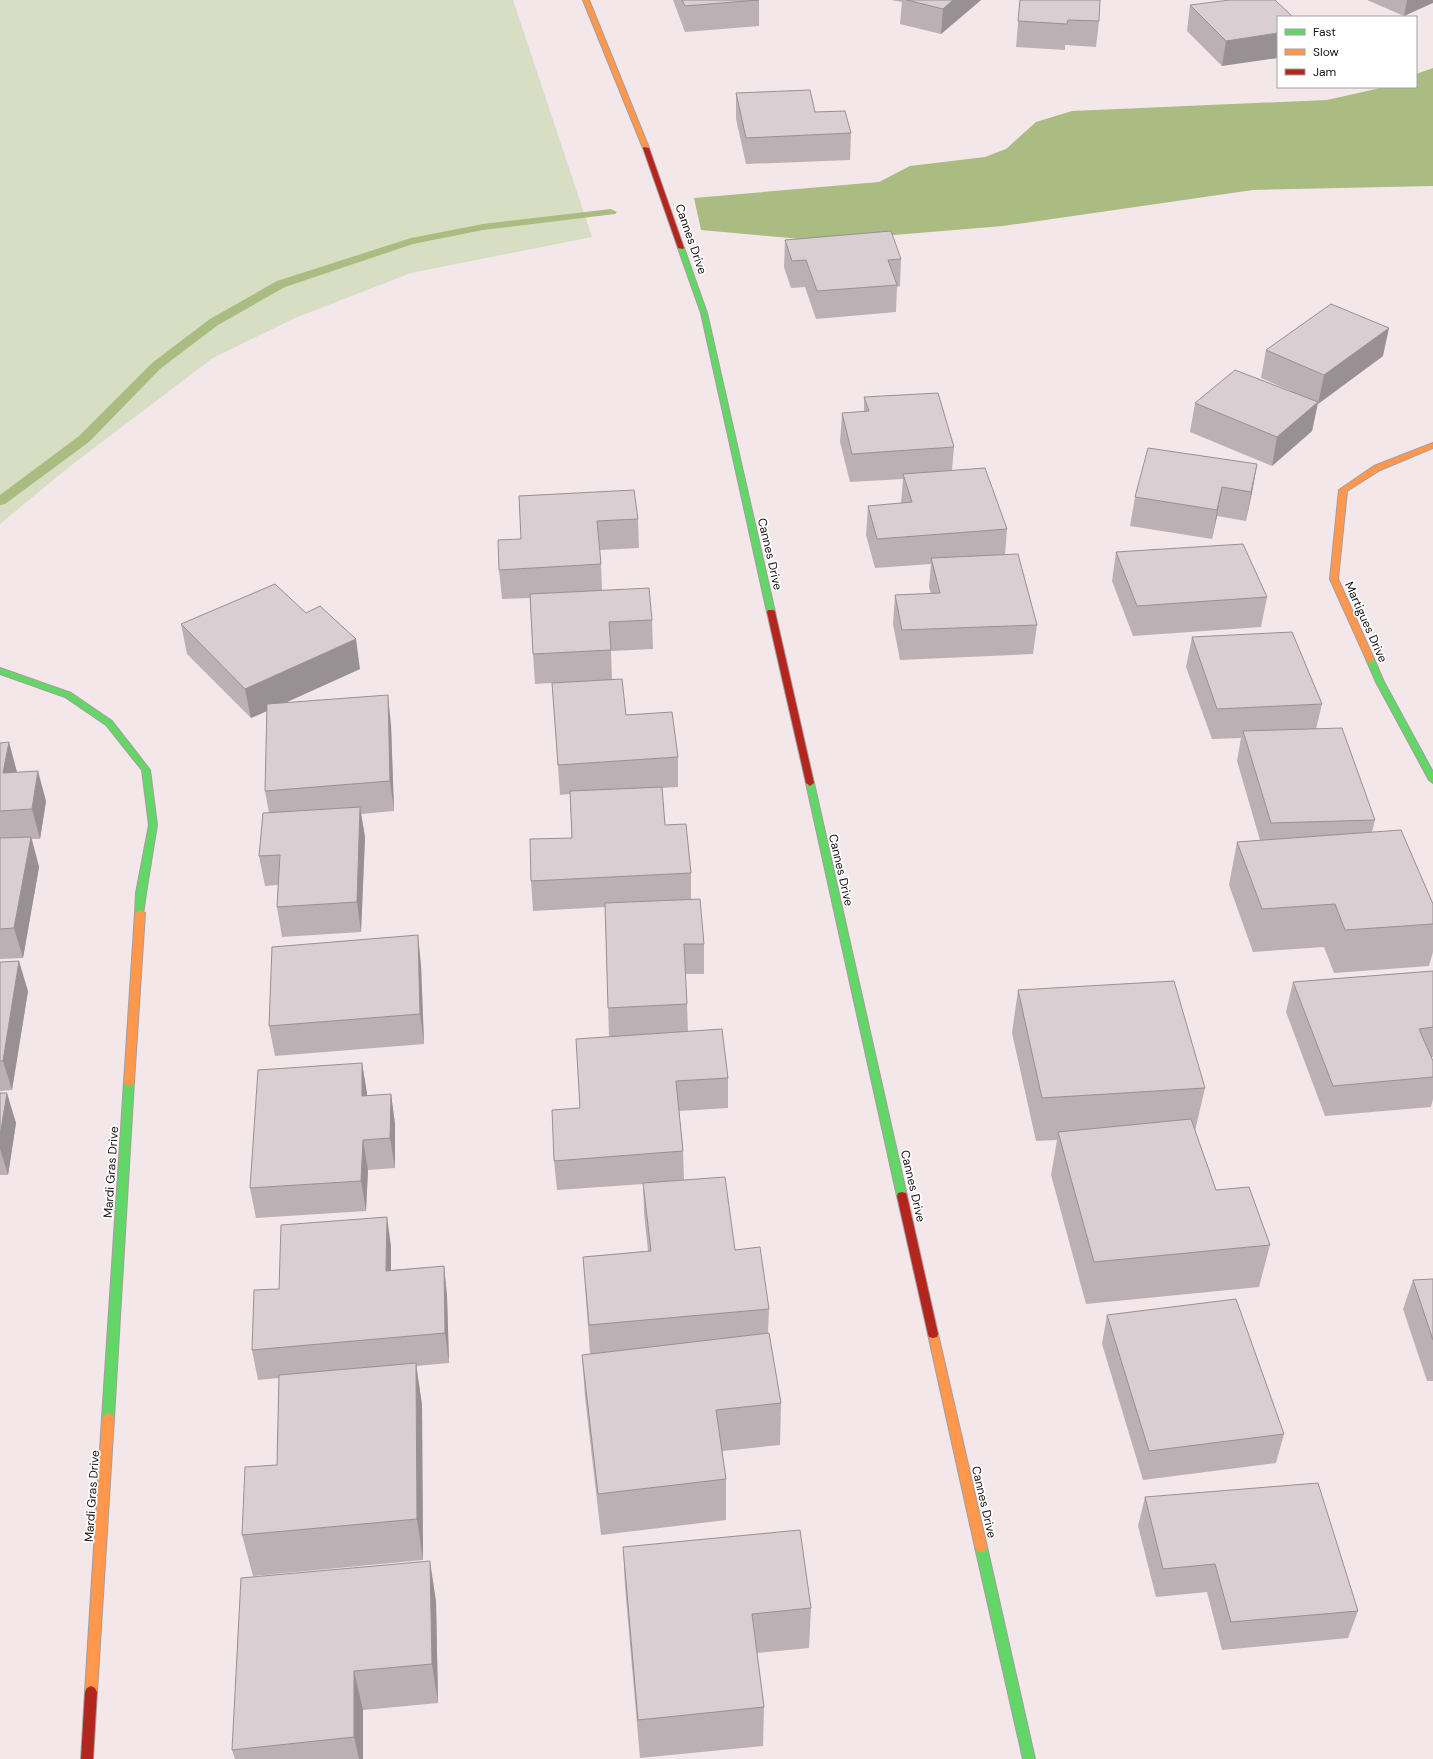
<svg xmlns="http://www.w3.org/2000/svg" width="1433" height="1759" viewBox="0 0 1433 1759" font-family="'DM Sans',sans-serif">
	<rect width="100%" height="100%" fill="#f4e7ea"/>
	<!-- green -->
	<polygon fill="#d8dec4" points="0,0 513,0 592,237 411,273 295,318 213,358 69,467 0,524"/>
	<!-- water -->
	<polygon fill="#aabc81" points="1433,68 1433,186 1253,190 1003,226 822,241 701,230 694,198 879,182 910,166 985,157 1006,149 1036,122 1072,111 1327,100 1385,87 1416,87 1416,74"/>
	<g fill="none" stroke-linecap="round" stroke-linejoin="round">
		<!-- stream -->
		<polygon fill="#aabc81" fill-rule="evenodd" points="611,209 617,212 615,214 483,230 413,244 285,287 218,325 160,369 89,442 5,504 0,505 0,495 79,436 152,363 210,319 277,281 411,238 483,224"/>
		<defs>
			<g id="fast">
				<polygon points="681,246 684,248 707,313 775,612 771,614 767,612 701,313 678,248"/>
				<polygon points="1370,656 1374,659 1384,682 1433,772 1433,783 1429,780 1376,682 1366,659"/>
				<polygon points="0,668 71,693 112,721 150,770 157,825 146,893 143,915 137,915 135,913 136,893 149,825 142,770 106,725 65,697 0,674"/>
				<polygon points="810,780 814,783 907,1196 906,1199 902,1200 898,1199 897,1196 806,783"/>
				<polygon points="129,1078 132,1079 134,1082 114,1418 112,1421 108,1423 104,1421 102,1418 124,1082 126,1079"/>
				<polygon points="981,1542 985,1543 987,1547 1035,1759 1023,1759 975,1547 977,1543"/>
			</g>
			<g id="slow">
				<polygon points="583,0 589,0 649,148 648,149 643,148"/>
				<polygon points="1433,443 1433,448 1380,470 1347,491 1338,579 1374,659 1373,661 1367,661 1330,579 1339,490 1374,466"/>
				<polygon points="140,910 145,913 134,1082 132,1085 126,1085 124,1082 135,913"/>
				<polygon points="933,1330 937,1331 938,1334 987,1547 985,1551 981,1552 977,1551 975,1547 928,1334 929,1331"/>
				<polygon points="108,1413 112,1415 114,1418 97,1692 95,1696 91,1698 87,1696 85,1692 102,1418 104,1415"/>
			</g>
			<g id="jam">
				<polygon points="644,147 649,148 684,248 683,249 678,248 643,148"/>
				<polygon points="768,610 774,610 775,612 814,783 810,786 806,783 767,612"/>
				<polygon points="902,1192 906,1193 907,1196 938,1334 937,1337 933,1338 929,1337 928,1334 897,1196 898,1193"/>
				<polygon points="91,1686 95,1688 97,1692 93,1759 81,1759 85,1692 87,1688"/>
			</g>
		</defs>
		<!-- fast casing -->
		<use href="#fast" stroke="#a69d9f" stroke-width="2"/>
		<!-- slow casing -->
		<use href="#slow" stroke="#a69d9f" stroke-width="2"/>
		<!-- jam casing -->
		<use href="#jam" stroke="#a69d9f" stroke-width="2"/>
		<!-- fast -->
		<use href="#fast" fill="#63d668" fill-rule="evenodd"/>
		<!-- slow -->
		<use href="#slow" fill="#ff974d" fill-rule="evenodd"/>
		<!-- jam -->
		<use href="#jam" fill="#b3261e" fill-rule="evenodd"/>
	</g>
	<!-- wall -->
	<g fill="#bbb1b4">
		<polygon points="673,0 759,0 759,26 685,32"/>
		<polygon points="891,0 981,0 941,34 900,24 902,2"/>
		<polygon points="1020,0 1099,21 1096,47 1065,45 1065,50 1016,47"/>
		<polygon points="1275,0 1222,66 1187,31 1190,5"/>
		<polygon points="1367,0 1433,0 1404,16"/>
		<polygon points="736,93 815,112 851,133 850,160 746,164 736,119"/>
		<polygon points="785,240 901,259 900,286 897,287 896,312 816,319 805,287 791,288 784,267"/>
		<polygon points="1266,350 1383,356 1318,404 1318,403 1312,431 1272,466 1190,432 1195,403 1291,391 1261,378"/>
		<polygon points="864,397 954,447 952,470 1007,529 1005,555 1037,625 1033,654 900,660 893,624 895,595 931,594 929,587 931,564 875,568 866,535 868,506 901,503 903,479 850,482 840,442 842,413 864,412"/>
		<polygon points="1257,464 1246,521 1217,516 1212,539 1130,526 1135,497"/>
		<polygon points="519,496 638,519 639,548 600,550 601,564 602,591 652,620 653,649 611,651 612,679 626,715 678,757 678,787 662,788 665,825 691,873 691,899 704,944 704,974 685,974 687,1004 688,1031 728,1078 728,1108 679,1111 683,1151 684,1180 735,1250 769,1309 768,1333 781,1403 780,1445 722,1451 726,1479 726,1520 601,1535 585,1397 582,1355 590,1354 583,1257 648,1251 644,1213 643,1184 557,1190 554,1161 580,1108 609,1037 605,907 533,911 531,881 572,838 570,794 560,795 552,683 583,681 535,684 533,654 530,598 502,599 499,570 521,539"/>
		<polygon points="1116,552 1267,597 1261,627 1133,636 1112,581"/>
		<polygon points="181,624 360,669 285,703 391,725 394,811 361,814 365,837 361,932 282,937 277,907 278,885 265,886 259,856 269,813 265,791 267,711 251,718 187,654"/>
		<polygon points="1192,637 1322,704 1316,729 1375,820 1372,832 1433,904 1433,952 1429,966 1334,973 1324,947 1253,952 1229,885 1237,842 1260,840 1237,761 1241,738 1212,739 1186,667"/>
		<polygon points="0,743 17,772 46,801 40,839 32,839 39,867 23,958 0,959"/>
		<polygon points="0,962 28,991 12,1090 0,1091"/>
		<polygon points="421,965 424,1044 275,1056 269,1026"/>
		<polygon points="1433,971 1433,1057 1431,1057 1433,1061 1433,1099 1431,1107 1325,1116 1286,1012 1293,982"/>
		<polygon points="1018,990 1205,1088 1195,1131 1216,1190 1270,1245 1259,1287 1086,1304 1051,1175 1057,1140 1036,1141 1012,1033"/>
		<polygon points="362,1063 367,1096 391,1094 395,1124 395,1168 368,1170 366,1211 256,1218 250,1188"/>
		<polygon points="0,1093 16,1123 8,1175 0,1175"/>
		<polygon points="391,1246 391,1270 444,1266 447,1296 449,1363 416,1366 422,1405 423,1560 253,1576 242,1535 277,1465 279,1378 258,1380 252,1350 279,1289"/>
		<polygon points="1433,1279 1433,1381 1427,1381 1403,1309 1413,1280"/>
		<polygon points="1107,1315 1284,1434 1276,1463 1143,1480 1102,1344"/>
		<polygon points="1145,1497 1358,1611 1348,1638 1222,1650 1207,1592 1156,1597 1138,1526"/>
		<polygon points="623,1547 811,1608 809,1648 757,1653 764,1707 763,1746 640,1758 625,1587"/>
		<polygon points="436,1601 438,1703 363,1710 363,1759 235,1759 232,1750"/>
	</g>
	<!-- shaded-wall -->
	<g fill="#989092">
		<polygon points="953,0 981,0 941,34 943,9"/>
		<polygon points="1407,0 1433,0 1433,3 1404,16"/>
		<polygon points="1278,33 1278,58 1222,66 1226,41"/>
		<polygon points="1389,328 1383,356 1318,404 1324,375"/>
		<polygon points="1318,402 1312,431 1272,466 1277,437"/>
		<polygon points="1257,464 1252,493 1246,521 1251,492"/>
		<polygon points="1222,487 1217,516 1212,539 1217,510"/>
		<polygon points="356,639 360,669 251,718 245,689"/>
		<polygon points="388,695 391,725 394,811 390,781"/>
		<polygon points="9,742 17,772 3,773"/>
		<polygon points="38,771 46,801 40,839 32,809"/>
		<polygon points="360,807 365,837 361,932 357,902"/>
		<polygon points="31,837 39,867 23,958 14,928"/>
		<polygon points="418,935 421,965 424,1044 420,1014"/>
		<polygon points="19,961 28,991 12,1090 3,1061"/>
		<polygon points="362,1063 367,1093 367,1126 362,1096"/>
		<polygon points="7,1093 16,1123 8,1175 0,1149 0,1136"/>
		<polygon points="391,1094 395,1124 395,1168 390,1138"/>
		<polygon points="363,1140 368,1170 366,1211 361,1181"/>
		<polygon points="387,1217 391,1246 391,1300 386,1271"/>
		<polygon points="444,1266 447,1296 449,1363 445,1333"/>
		<polygon points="416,1363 422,1405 423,1560 417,1519"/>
		<polygon points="430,1561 436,1601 438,1703 432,1664"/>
		<polygon points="354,1671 363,1710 363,1759 359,1759 354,1737"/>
	</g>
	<!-- building -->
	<g fill="#d9ced1" stroke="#989092">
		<polygon points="682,0 759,0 685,6"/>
		<polygon points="907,0 953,0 943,9"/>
		<polygon points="1020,0 1100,0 1099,21 1068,20 1067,24 1018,21"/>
		<polygon points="1230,0 1275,0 1293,17 1278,17 1278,33 1226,41 1190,5"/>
		<polygon points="810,90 815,112 845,111 851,133 746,138 736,93"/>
		<polygon points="891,231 901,259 888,260 897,285 817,291 806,260 792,261 785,240"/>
		<polygon points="1331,304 1389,328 1324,375 1266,350"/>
		<polygon points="1235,370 1318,402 1277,437 1195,403"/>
		<polygon points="938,393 954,447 852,454 842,413 869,411 864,397"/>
		<polygon points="1148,448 1257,464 1251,492 1222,487 1217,510 1135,497"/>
		<polygon points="985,468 1007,529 877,539 868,506 912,502 903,474"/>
		<polygon points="634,490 638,519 597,521 601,564 499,570 498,540 521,539 519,496"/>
		<polygon points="1243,544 1267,597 1137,606 1116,552"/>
		<polygon points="1018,554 1037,625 902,630 895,595 940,593 931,558"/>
		<polygon points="275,584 306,613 320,606 356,639 245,689 181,624"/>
		<polygon points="649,588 652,620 609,622 611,650 533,654 530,594"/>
		<polygon points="1292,632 1322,704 1217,709 1192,637"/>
		<polygon points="622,679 626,715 672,712 678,757 558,765 552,683"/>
		<polygon points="388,695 390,781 265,791 267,704"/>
		<polygon points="1342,728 1375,820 1271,823 1243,731"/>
		<polygon points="9,742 3,773 38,771 32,809 0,811 0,743"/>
		<polygon points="662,787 665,825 686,824 691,873 531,881 530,839 572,838 570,791"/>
		<polygon points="360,807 357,902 277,907 280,855 259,856 263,813"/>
		<polygon points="1401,830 1433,904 1433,924 1345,930 1335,904 1262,909 1237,842"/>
		<polygon points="31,837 14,928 0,929 0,838"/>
		<polygon points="700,899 704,944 684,944 687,1004 608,1008 605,903"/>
		<polygon points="418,935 420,1014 269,1026 272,947"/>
		<polygon points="19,961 3,1061 0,1061 0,962"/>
		<polygon points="1433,971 1433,1027 1419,1029 1433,1061 1433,1077 1333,1086 1293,982"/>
		<polygon points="1174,981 1205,1088 1042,1098 1018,990"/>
		<polygon points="722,1029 728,1078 676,1081 683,1151 554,1161 552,1110 580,1108 576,1039"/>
		<polygon points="362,1063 362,1096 391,1094 390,1138 363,1140 361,1181 250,1188 258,1070"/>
		<polygon points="0,1093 7,1093 0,1136"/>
		<polygon points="1191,1119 1216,1190 1249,1187 1270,1245 1094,1262 1058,1132"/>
		<polygon points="725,1177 735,1250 760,1247 769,1309 589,1325 583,1257 651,1251 643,1183"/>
		<polygon points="387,1217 386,1271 444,1266 445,1333 252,1350 254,1290 279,1289 281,1225"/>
		<polygon points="1433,1279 1433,1340 1413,1280"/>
		<polygon points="1236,1299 1284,1434 1149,1451 1107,1315"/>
		<polygon points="769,1333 781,1403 716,1410 726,1479 598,1494 582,1355"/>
		<polygon points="416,1363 417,1519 242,1535 245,1467 277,1465 279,1375"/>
		<polygon points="1318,1483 1358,1611 1231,1622 1215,1564 1163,1569 1145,1497"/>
		<polygon points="800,1530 811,1608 752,1614 764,1707 638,1720 623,1547"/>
		<polygon points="430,1561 432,1664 354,1671 354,1737 232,1750 241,1578"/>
	</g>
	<g text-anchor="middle" stroke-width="3.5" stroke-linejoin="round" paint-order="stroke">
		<!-- street labels -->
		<g font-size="12" fill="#191012" stroke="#fff">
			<text transform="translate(691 239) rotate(71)" y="4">Cannes Drive</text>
			<text transform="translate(770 554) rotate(77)" y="4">Cannes Drive</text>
			<text transform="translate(1366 622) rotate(66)" y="4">Martigues Drive</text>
			<text transform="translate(841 870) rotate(77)" y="4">Cannes Drive</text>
			<text transform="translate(111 1172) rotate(-86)" y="4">Mardi Gras Drive</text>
			<text transform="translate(913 1186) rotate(77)" y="4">Cannes Drive</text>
			<text transform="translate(92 1496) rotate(-86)" y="4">Mardi Gras Drive</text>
			<text transform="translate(984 1502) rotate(77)" y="4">Cannes Drive</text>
		</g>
	</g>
	<!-- legend -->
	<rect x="1277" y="16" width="140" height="72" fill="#ffffff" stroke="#a39fa0"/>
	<rect x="1285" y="29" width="20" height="6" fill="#63d668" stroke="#a39fa0"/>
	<text x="1313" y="36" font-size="12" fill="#191012">Fast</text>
	<rect x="1285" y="49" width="20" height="6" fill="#ff974d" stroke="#a39fa0"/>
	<text x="1313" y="56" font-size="12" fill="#191012">Slow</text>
	<rect x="1285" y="69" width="20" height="6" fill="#b3261e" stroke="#a39fa0"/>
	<text x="1313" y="76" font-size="12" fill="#191012">Jam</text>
</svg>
